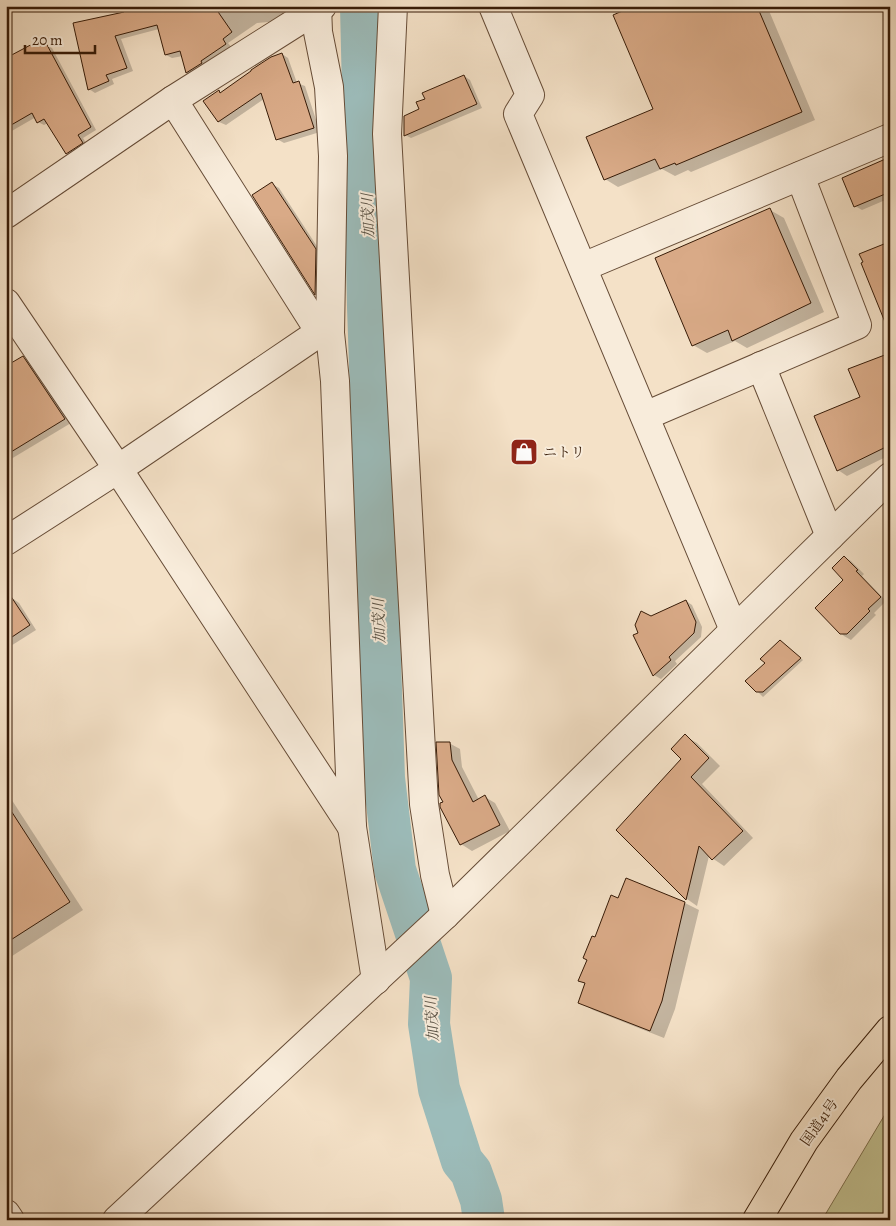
<svg xmlns="http://www.w3.org/2000/svg" width="896" height="1226" viewBox="0 0 896 1226" font-family="Alegreya,'Noto Serif JP',serif">
	<rect width="100%" height="100%" fill="#f4e1c7"/>
	<filter id="stains"><feTurbulence type="fractalNoise" baseFrequency=".004" numOctaves="4"/><feColorMatrix values="0 0 0 0 .2 0 0 0 0 .09 0 0 0 0 .02 0 0 0 .5 -.17"/></filter>
	<radialGradient id="worn" r=".72"><stop offset=".6" stop-color="#630" stop-opacity="0"/><stop offset="1" stop-color="#630" stop-opacity=".3"/></radialGradient>
	<!-- green -->
	<polygon fill="#c2c191" stroke="#7c6e4c" points="890,1108 890,1220 822,1220 887,1111"/>
	<!-- shadow -->
	<g fill="#0003">
		<polygon points="124,6 302,6 293,7 294,10 288,11 289,16 279,17 279,21 257,23 228,43 232,48 193,76 187,73 183,56 172,58 166,55 159,29 121,39 133,71 112,79 114,84 95,93 89,89 126,12"/>
		<polygon points="638,6 767,6 815,120 691,172 688,170 675,176 662,169 618,187 605,179 654,110"/>
		<polygon points="38,42 52,48 96,130 83,138 88,146 73,156 67,153 48,123 44,125 38,122 36,117 10,132 6,130 6,59"/>
		<polygon points="282,54 288,58 297,83 305,86 320,132 284,143 277,139 264,99 226,125 219,122 205,101 219,92 221,93"/>
		<polygon points="464,76 470,80 482,108 411,138 405,135 427,99"/>
		<polygon points="890,163 890,198 862,210 855,206"/>
		<polygon points="272,184 279,188 322,254 322,297 316,294 254,196"/>
		<polygon points="770,210 784,218 824,312 747,348 735,341 707,353 693,345"/>
		<polygon points="890,243 890,330 862,263 864,262 861,255"/>
		<polygon points="23,358 29,361 71,423 6,462 6,368"/>
		<polygon points="890,402 890,455 847,476 838,470"/>
		<polygon points="844,557 851,561 864,574 862,576 886,601 874,613 876,615 851,640 844,636 817,608 845,580"/>
		<polygon points="12,598 19,603 36,630 6,649 6,602"/>
		<polygon points="686,601 692,605 702,627 701,637 675,661 677,664 661,679 654,675 640,633 651,618"/>
		<polygon points="784,644 803,660 763,697 747,681 766,663"/>
		<polygon points="685,736 697,743 720,766 702,784 753,838 724,866 709,856 697,906 687,899 618,830 683,759"/>
		<polygon points="449,743 460,749 462,767 479,800 485,797 495,803 510,831 472,851 461,844 441,806 445,803"/>
		<polygon points="6,791 83,910 6,960"/>
		<polygon points="626,880 685,903 699,910 675,1009 664,1038 593,1010 580,1002 586,984 596,938 619,899"/>
	</g>
	<g fill="none" stroke-linecap="round" stroke-linejoin="round">
		<!-- river -->
		<polyline stroke="#9cbcba" stroke-width="42" points="361,6 368,307 384,778 395,870 431,978 429,1024 439,1089 462,1161 471,1172 481,1200 484,1220"/>
	</g>
	<!-- building -->
	<g fill="#d9aa87" stroke="#371b07">
		<polygon points="123,6 202,6 202,8 206,6 214,6 232,32 223,39 226,44 201,61 202,63 186,73 180,51 165,55 157,25 115,36 127,68 106,75 109,81 88,90 73,23 124,12"/>
		<polygon points="634,6 757,6 802,112 676,165 675,163 660,169 655,159 604,180 586,137 653,109 613,15"/>
		<polygon points="38,41 40,46 46,43 91,127 78,135 83,143 66,154 44,119 37,123 32,113 6,128 6,58"/>
		<polygon points="282,53 293,83 299,81 314,128 276,140 261,93 218,122 203,101 219,90 220,93 251,71 251,70 271,57"/>
		<polygon points="464,75 477,104 404,136 404,116 419,109 416,102 425,99 422,93"/>
		<polygon points="890,157 890,192 854,207 842,178"/>
		<polygon points="272,182 316,249 315,295 252,195"/>
		<polygon points="770,208 811,303 732,341 728,330 692,346 655,258"/>
		<polygon points="884,244 890,257 889,332 861,263 863,262 859,254"/>
		<polygon points="890,353 890,445 837,471 814,416 860,397 848,369"/>
		<polygon points="23,356 65,419 6,455 6,366"/>
		<polygon points="844,556 858,570 856,571 881,597 868,609 870,611 847,634 840,634 815,608 843,580 832,568"/>
		<polygon points="6,589 30,625 6,641"/>
		<polygon points="686,600 696,622 694,633 669,657 671,660 653,676 633,635 638,633 635,625 641,611 651,616"/>
		<polygon points="780,640 801,658 763,692 756,692 745,681 765,663 760,659"/>
		<polygon points="685,734 709,758 691,777 743,831 712,860 699,846 686,900 616,830 681,759 671,749"/>
		<polygon points="436,742 450,742 452,760 473,802 485,795 500,825 460,845 440,807 440,803 443,802 439,795"/>
		<polygon points="6,803 70,902 6,943"/>
		<polygon points="626,878 685,902 662,1001 650,1031 578,1003 585,983 578,981 587,960 583,958 592,936 595,937 611,895 618,898"/>
	</g>
	<g fill="none" stroke-linecap="round" stroke-linejoin="round">
		<defs>
			<g id="minor">
				<polyline points="317,6 318,32 329,87 333,156 330,333 335,381 352,827 376,980"/>
				<polyline points="393,6 387,134 424,804 435,875 445,915"/>
				<polyline points="493,6 530,95 518,114 734,630"/>
				<polyline points="6,214 173,100 322,6"/>
				<polyline points="583,267 890,138"/>
				<polyline points="6,303 118,469 352,827"/>
				<polyline points="761,366 830,536"/>
				<polyline points="645,416 857,325 800,176"/>
				<polyline points="6,541 118,469 320,332 173,100"/>
				<polyline points="6,1214 10,1220"/>
				<polyline points="117,1220 445,915 890,477"/>
			</g>
			<polyline id="highway" points="757,1220 804,1141 849,1079 890,1030"/>
		</defs>
		<!-- minor casing -->
		<use href="#minor" stroke="#664c37" stroke-width="30"/>
		<!-- highway casing -->
		<use href="#highway" stroke="#371b07" stroke-width="30"/>
		<!-- minor -->
		<use href="#minor" stroke="#f8ecdb" stroke-width="28"/>
		<!-- highway -->
		<use href="#highway" stroke="#f4e1c7" stroke-width="28"/>
	</g>
	<!-- icons -->
	<defs>
		<symbol id="shop-square" viewBox="-11 -11 22 22"><rect x="-9" y="-9" width="18" height="18" rx="4" fill="#8f2418" stroke="#f8ecdb"/><path d="M-5-2.5h2.3a2.7 3.5 0 0 1 5.4 0H5L5.5 6h-11ZM-1.5-2.5h3a1.5 2.3 0 0 0-3 0Z" fill="#fff"/></symbol>
	</defs>
	<g fill-rule="evenodd">
		<use href="#shop-square" x="508" y="436" width="32" height="32"/>
	</g>
	<g text-anchor="middle" stroke-width="4" stroke-linejoin="round" paint-order="stroke">
		<!-- poi labels -->
		<g font-size="14" fill="#371b07" stroke="#f8ecdb" text-anchor="start">
			<text x="543" y="457">ニトリ</text>
		</g>
		<!-- street labels -->
		<g font-size="14" fill="#371b07" stroke="#f8ecdb">
			<text transform="translate(819 1122) rotate(-55)" y="5">国道41号</text>
		</g>
		<!-- water labels -->
		<g font-size="15" font-style="italic" fill="#5a5346" stroke="#f8ecdb">
			<text transform="translate(368 216) rotate(-92)" y="5">加茂川</text>
			<text transform="translate(379 621) rotate(-92)" y="5">加茂川</text>
			<text transform="translate(432 1019) rotate(-93)" y="5">加茂川</text>
		</g>
	</g>
	<!-- margin -->
	<rect width="896" height="1226" fill="none" stroke="#f4e1c7" stroke-width="25"/>
	<rect x="8" y="8" width="881" height="1211" fill="none" stroke="#371b07" stroke-width="2.5"/>
	<rect x="12" y="12" width="871" height="1201" fill="none" stroke="#371b07"/>
	<!-- scale -->
	<path d="M25 45v8h70v-8" fill="none" stroke="#371b07" stroke-width="2.5"/>
	<text x="32" y="45" font-size="15" fill="#371b07" stroke="#f8ecdb" stroke-width="4" paint-order="stroke">20 m</text>
	<rect width="100%" height="100%" filter="url(#stains)"/>
	<rect width="100%" height="100%" fill="url(#worn)"/>
</svg>
